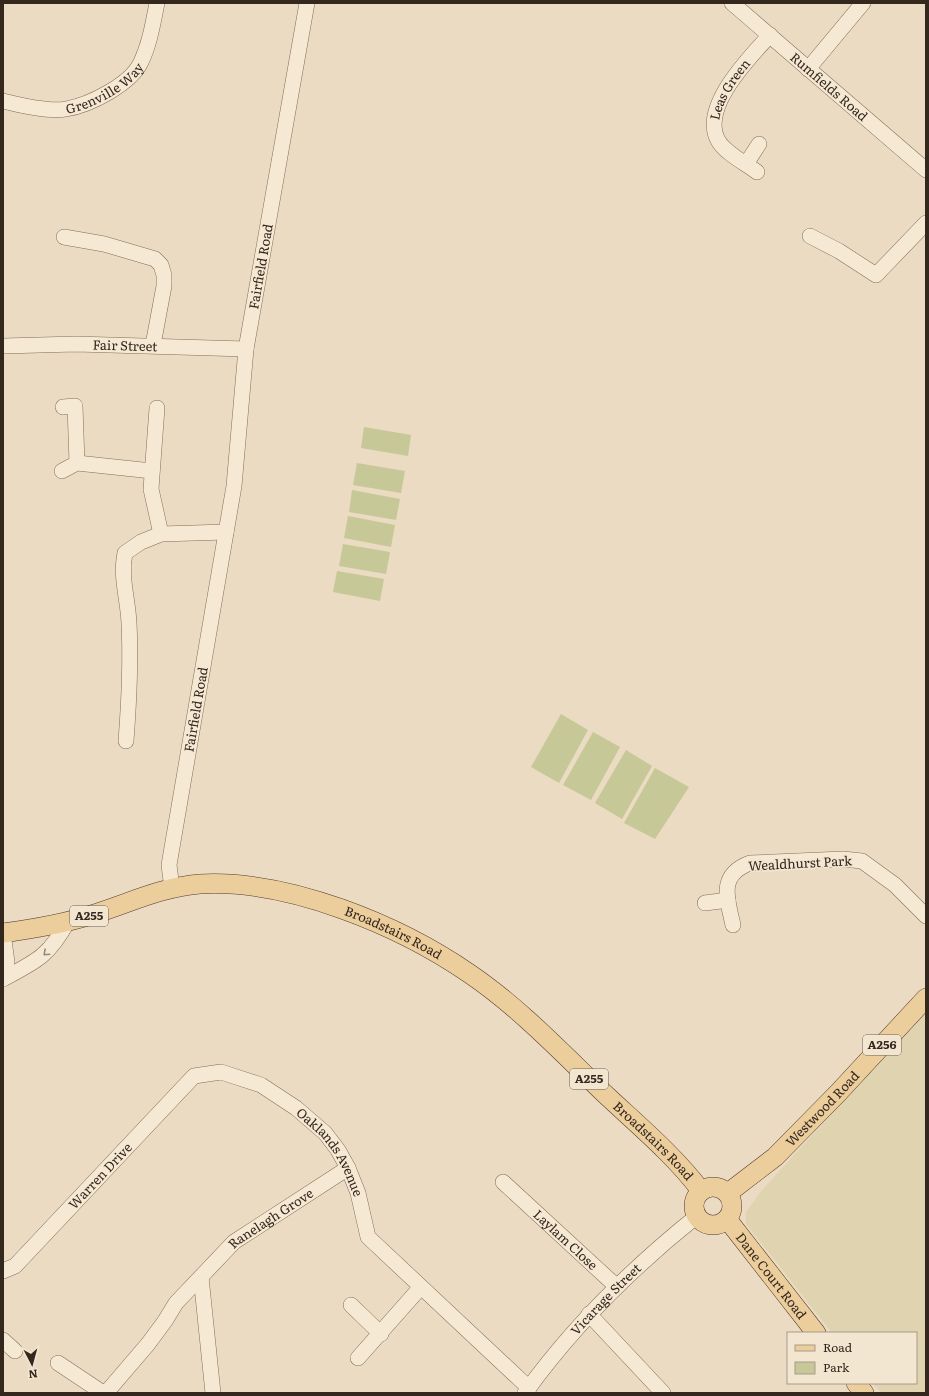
<svg xmlns="http://www.w3.org/2000/svg" width="929" height="1396" viewBox="0 0 929 1396" font-family="Literata,serif">
	<rect width="100%" height="100%" fill="#ebdbc2"/>
	<!-- farmland -->
	<polygon fill="#e0d4b0" points="926,1011 926,1393 881,1393 873,1383 916,1383 916,1333 832,1333 746,1224 746,1212 762,1190"/>
	<!-- green -->
	<g fill="#c6c897">
		<polygon points="364,427 411,435 408,456 361,448"/>
		<polygon points="357,463 405,471 401,493 353,485"/>
		<polygon points="352,490 400,499 396,520 349,512"/>
		<polygon points="348,516 395,525 391,547 344,538"/>
		<polygon points="343,544 390,552 386,574 339,566"/>
		<polygon points="337,571 384,579 380,601 333,592"/>
		<polygon points="561,714 588,730 559,783 531,767"/>
		<polygon points="593,732 620,747 591,800 563,785"/>
		<polygon points="626,750 652,766 622,819 595,803"/>
		<polygon points="655,768 689,787 655,839 624,823"/>
	</g>
	<g fill="none" stroke-linecap="round" stroke-linejoin="round">
		<defs>
			<g id="minor">
				<path id="s1" d="M732 3 926 170"/>
				<polyline points="808,69 863,3"/>
				<path id="s2" d="M3 101C19 105 50 112 66 109 90 105 131 84 141 62 150 43 153 23 157 3"/>
				<polyline points="746,164 759,144"/>
				<path id="s3" d="M757 172C745 163 727 154 719 142 698 109 750 57 770 35"/>
				<polyline points="810,236 839,251 876,275 926,223"/>
				<polyline points="64,237 104,244 155,259 161,265 164,275 164,286 153,345"/>
				<path id="s4" d="M3 346 76 344 246 349"/>
				<polyline points="63,407 75,406 77,463"/>
				<polyline points="157,408 151,489 161,534"/>
				<polyline points="62,471 77,463 152,471"/>
				<path d="M126 741C129 702 131 662 129 623 128 599 120 577 125 553L141 542 161 534 226 532"/>
				<path id="s5" d="M172 888 169 865 234 486 246 349 307 3"/>
				<polyline points="705,903 728,900"/>
				<path d="M733 925C727 898 718 875 750 863L843 859 862 861 895 885 926 916"/>
				<polyline points="3,974 7,962 3,933"/>
				<path d="M3 979C37 961 49 956 68 921"/>
				<path id="s6" d="M503 1182 616 1286"/>
				<path id="s7" d="M3 1271 15 1266 194 1076 221 1072 261 1085 296 1108 325 1133 338 1150 348 1168 358 1193 368 1237 529 1388"/>
				<polyline points="201,1277 213,1393"/>
				<polyline points="351,1305 381,1334"/>
				<polyline points="589,1314 663,1393"/>
				<polyline points="3,1340 15,1351"/>
				<polyline points="358,1358 420,1288"/>
				<polyline points="58,1363 103,1393"/>
				<path id="s8" d="M106 1393 148 1344 165 1321 176 1303 234 1242 348 1168"/>
				<path id="s9" d="M525 1393C574 1325 632 1268 697 1216"/>
			</g>
			<g id="major">
				<path id="s10" d="M3 933C32 929 63 924 91 915 127 904 161 887 200 884 288 879 399 925 470 974 520 1008 563 1054 607 1096 637 1124 677 1158 701 1191"/>
				<circle cx="713" cy="1206" r="19"/>
				<path id="s11" d="M728 1193 775 1157 838 1093 926 998"/>
				<path id="s12" d="M727 1219 816 1333"/>
				<polyline points="856,1383 864,1393"/>
			</g>
		</defs>
		<!-- minor casing -->
		<use href="#minor" stroke="#836d5a" stroke-width="16"/>
		<!-- major casing -->
		<use href="#major" stroke="#513c2f" stroke-width="20"/>
		<!-- minor -->
		<use href="#minor" stroke="#f6e9d4" stroke-width="15"/>
		<!-- major -->
		<use href="#major" stroke="#eccd9c" stroke-width="19"/>
	</g>
	<!-- one-way arrows -->
	<defs><path id="oneway-chevron" d="M-2-3.5L2.5 0L-2 3.5" fill="none" stroke-width="1.6" stroke-linecap="round" stroke-linejoin="round"/></defs>
	<use stroke="#958879" href="#oneway-chevron" transform="translate(46 953) rotate(137)"/>
	<g text-anchor="middle" stroke-width="3.5" stroke-linejoin="round" paint-order="stroke">
		<!-- shield labels -->
		<g fill="#f3e6d1" stroke="#6d6054" stroke-width="1">
			<rect x="70" y="906" width="38" height="20" rx="3"/>
			<rect x="863" y="1035" width="38" height="20" rx="3"/>
			<rect x="570" y="1069" width="38" height="20" rx="3"/>
		</g>
		<g font-size="12" font-weight="bold" fill="#34271e">
			<text x="89" y="920">A255</text>
			<text x="882" y="1049">A256</text>
			<text x="589" y="1083">A255</text>
		</g>
		<!-- street labels -->
		<g font-size="13" fill="#34271e" stroke="#f3e6d1">
			<text dy="5" stroke="none"><textPath href="#s2" startOffset="108">Grenville Way</textPath></text>
			<text dy="5" stroke="none"><textPath href="#s1" startOffset="128">Rumfields Road</textPath></text>
			<text dy="5" stroke="none"><textPath href="#s3" startOffset="106">Leas Green</textPath></text>
			<text dy="5" stroke="none"><textPath href="#s5" startOffset="629">Fairfield Road</textPath></text>
			<text dy="5" stroke="none"><textPath href="#s4" startOffset="122">Fair Street</textPath></text>
			<text dy="5" stroke="none"><textPath href="#s5" startOffset="181">Fairfield Road</textPath></text>
			<text transform="translate(800 863) rotate(-3)" y="5">Wealdhurst Park</text>
			<text dy="5" stroke="none"><textPath href="#s10" startOffset="405">Broadstairs Road</textPath></text>
			<text dy="5" stroke="none"><textPath href="#s11" startOffset="127">Westwood Road</textPath></text>
			<text dy="5" stroke="none"><textPath href="#s10" startOffset="741">Broadstairs Road</textPath></text>
			<text dy="5" stroke="none"><textPath href="#s7" startOffset="442">Oaklands Avenue</textPath></text>
			<text dy="5" stroke="none"><textPath href="#s7" startOffset="137">Warren Drive</textPath></text>
			<text dy="5" stroke="none"><textPath href="#s8" startOffset="242">Ranelagh Grove</textPath></text>
			<text dy="5" stroke="none"><textPath href="#s6" startOffset="85">Laylam Close</textPath></text>
			<text dy="5" stroke="none"><textPath href="#s12" startOffset="72">Dane Court Road</textPath></text>
			<text dy="5" stroke="none"><textPath href="#s9" startOffset="124">Vicarage Street</textPath></text>
		</g>
	</g>
	<!-- border -->
	<rect width="929" height="1396" fill="none" stroke="#34271e" stroke-width="8"/>
	<!-- legend -->
	<rect x="787" y="1332" width="130" height="52" fill="#f3e6d1" stroke="#a79a89"/>
	<rect x="795" y="1345" width="20" height="6" fill="#eccd9c" stroke="#a79a89"/>
	<text x="823" y="1352" font-size="12" fill="#34271e">Road</text>
	<rect x="795" y="1362" width="20" height="12" fill="#c6c897" stroke="#a79a89"/>
	<text x="823" y="1372" font-size="12" fill="#34271e">Park</text>
	<!-- north arrow -->
	<g transform="translate(32 1364) rotate(174)" stroke="#f3e6d1" stroke-width="3" paint-order="stroke">
	<path d="M0-3L7 15L0 10L-7 15Z" fill="#34271e"/>
	<text y="-6" font-size="11" font-weight="bold" text-anchor="middle" fill="#34271e">N</text>
	</g>
</svg>
